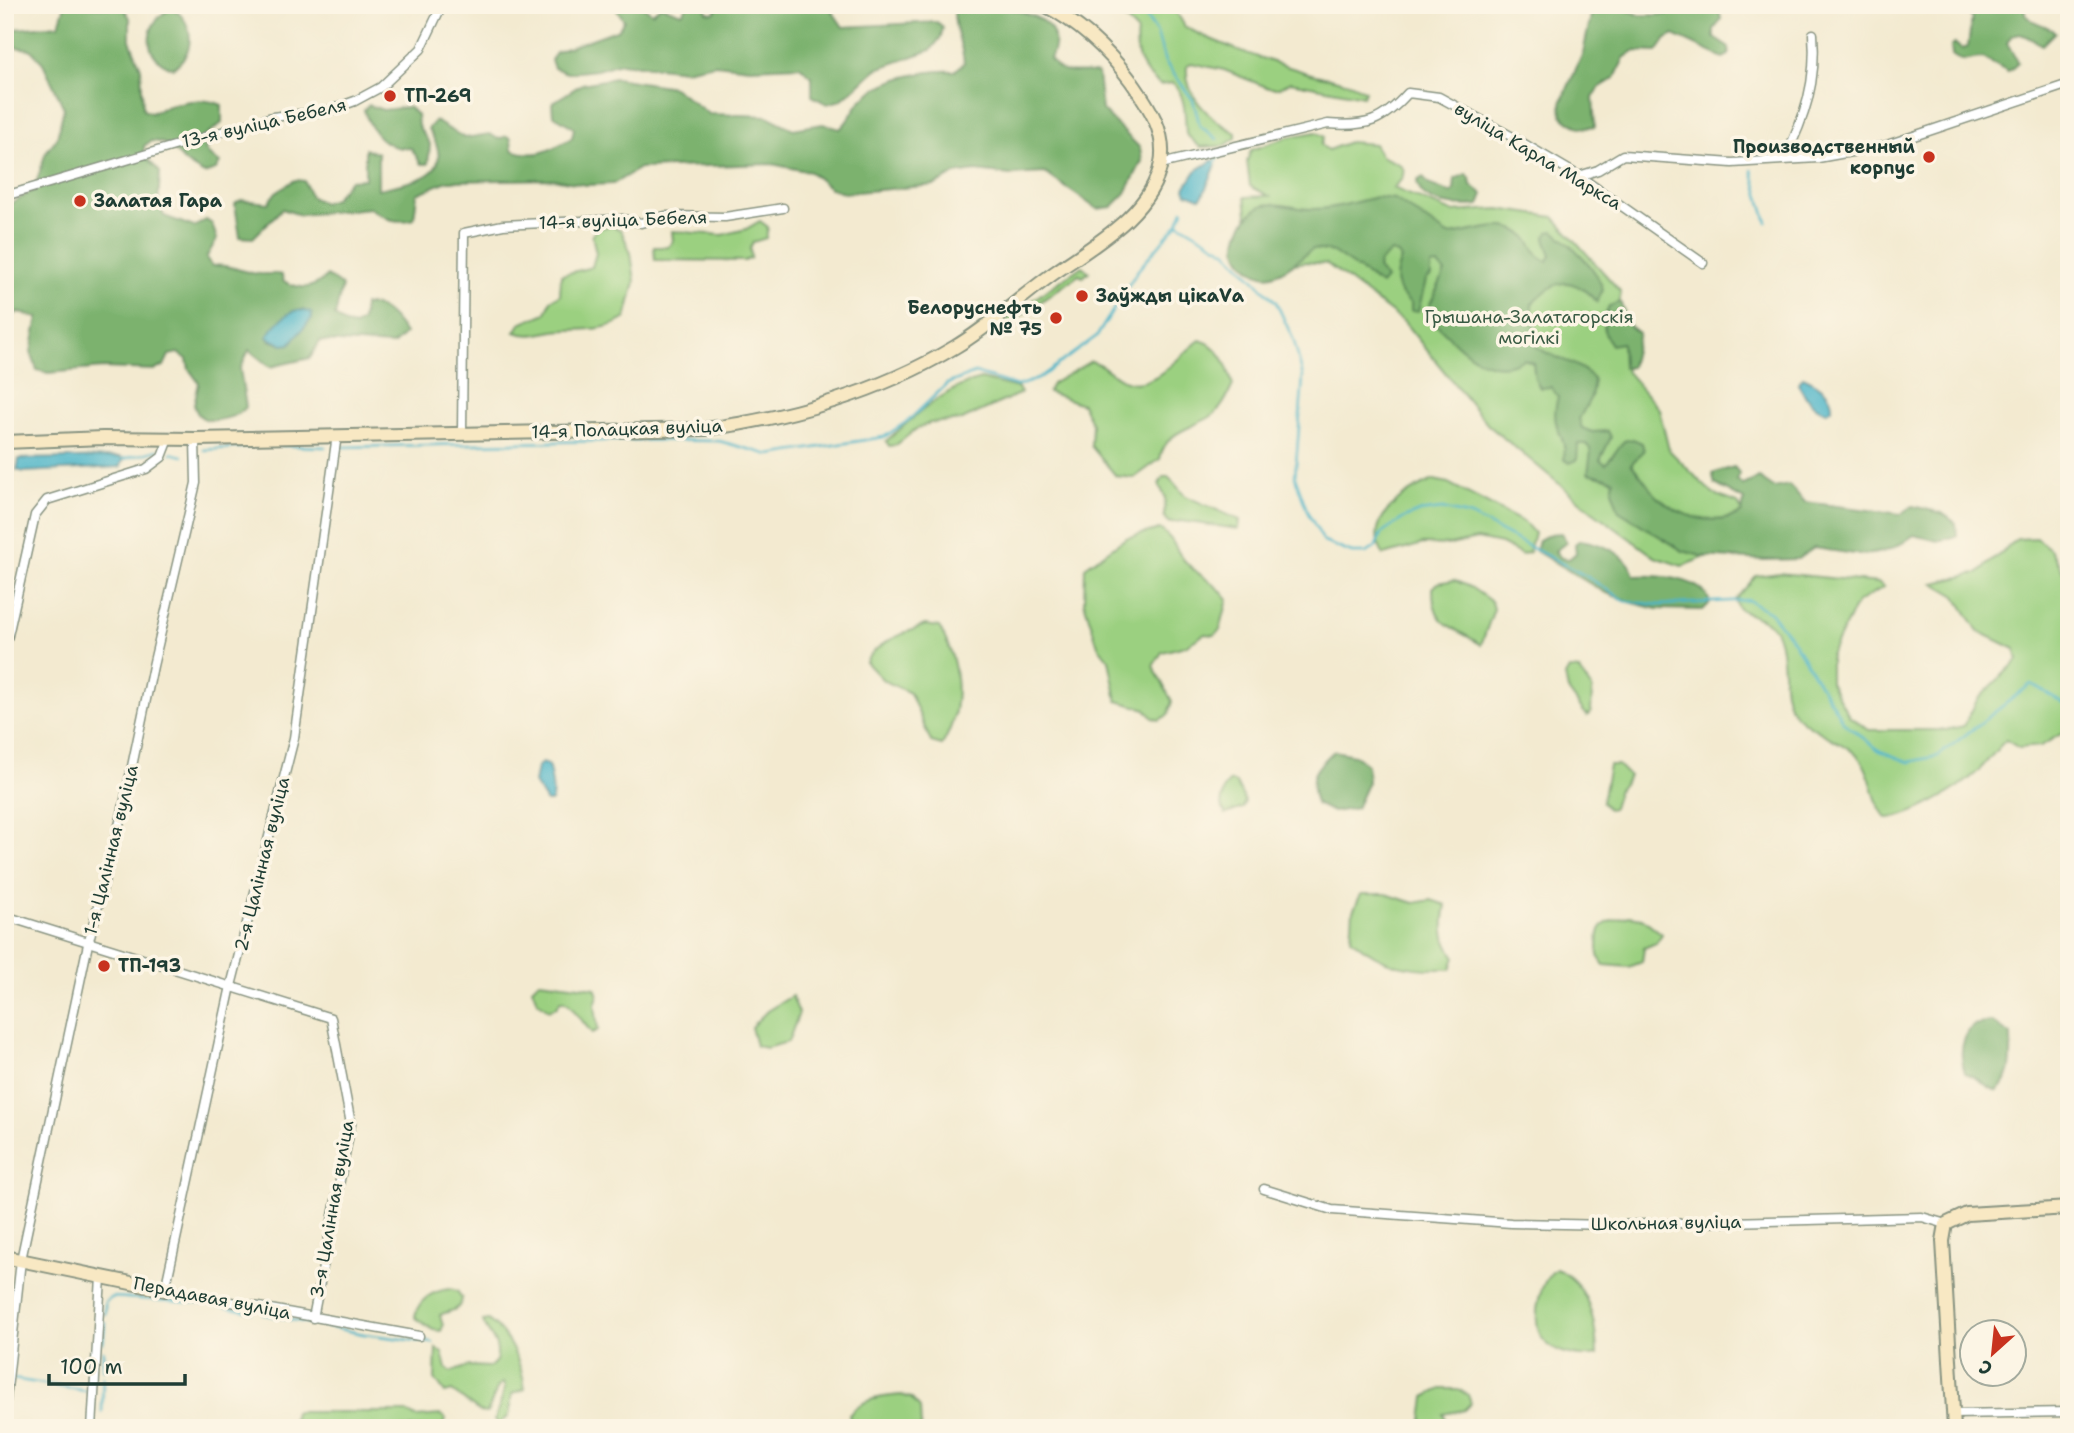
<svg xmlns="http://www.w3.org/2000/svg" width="2074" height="1433" viewBox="0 0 2074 1433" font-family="'Shantell Sans',sans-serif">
	<rect width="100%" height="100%" fill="#fcf5e5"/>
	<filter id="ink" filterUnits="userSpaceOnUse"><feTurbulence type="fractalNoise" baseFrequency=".0143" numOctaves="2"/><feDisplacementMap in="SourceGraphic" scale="14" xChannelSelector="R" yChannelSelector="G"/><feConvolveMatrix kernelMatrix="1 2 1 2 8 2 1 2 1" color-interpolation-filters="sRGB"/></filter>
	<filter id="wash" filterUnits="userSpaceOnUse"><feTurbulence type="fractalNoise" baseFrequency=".00686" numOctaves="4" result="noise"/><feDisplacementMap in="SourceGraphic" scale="28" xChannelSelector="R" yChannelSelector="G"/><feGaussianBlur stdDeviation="1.57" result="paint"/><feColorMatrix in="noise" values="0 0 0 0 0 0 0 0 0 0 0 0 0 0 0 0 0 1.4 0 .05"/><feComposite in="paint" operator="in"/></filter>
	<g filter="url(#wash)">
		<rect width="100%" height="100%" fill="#f3ead0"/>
		<!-- green -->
		<g fill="#9bd080" stroke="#5d865a" stroke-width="2">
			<path d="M1138 5C1166 5 1172 0 1185 27 1224 47 1266 60 1308 73 1327 79 1348 79 1365 91L1363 96 1358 95 1290 82 1279 88H1269L1224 70 1191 63 1187 66C1184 98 1211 119 1236 133V138L1224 146 1200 147 1186 134C1185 117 1186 95 1173 83L1160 85C1140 70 1134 56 1137 31L1123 17Z"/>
			<polygon points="1316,132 1324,137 1321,145 1328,150 1349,142 1374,144 1381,156 1399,164 1404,170 1402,179 1393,188 1452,212 1499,209 1554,217 1620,291 1620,318 1631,336 1626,371 1659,409 1669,450 1713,494 1738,503 1745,517 1725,550 1682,566 1655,557 1592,511 1488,425 1404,322 1327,264 1305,262 1267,269 1248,223 1245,197 1269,196 1250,186 1247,161 1251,150 1288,137"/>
			<polygon points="760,221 768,227 766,238 753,242 750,248 751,258 745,261 655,260 654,247 668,247 673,241 672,231 722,235 746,229"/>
			<path d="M612 226 621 230 631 253 635 282 626 318C604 333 579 328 554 331 540 333 530 338 515 332L520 324 546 313 551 300 560 295 561 275 592 267 596 253 592 235 598 228Z"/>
			<polygon points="1082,266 1089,272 1083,277 1079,275 1007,325 1008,317"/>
			<path d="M1200 340C1221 346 1227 365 1233 385 1227 397 1222 410 1210 417 1190 429 1164 432 1160 459L1134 478 1116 476 1091 446 1092 424 1082 404 1048 392 1052 384 1091 361C1105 364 1110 375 1123 380 1152 393 1178 356 1200 340Z"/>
			<path d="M981 379 1018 388 1021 393 962 420 930 423 916 429 896 445 889 446 886 441C915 417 943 388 981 379Z"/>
			<polygon points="1163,477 1169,477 1185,496 1240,520 1239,529 1181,521 1169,523 1164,517 1165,497 1159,484"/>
			<path d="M1434 480 1448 483 1525 523 1534 533 1529 552 1522 555 1501 544 1477 539 1450 545 1423 544 1384 555C1360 520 1406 491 1434 480Z"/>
			<path d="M1160 529C1177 542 1173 547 1184 560 1197 576 1216 582 1228 599L1220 630 1214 635 1205 634 1185 646 1162 652 1153 666 1172 701 1168 715 1159 720 1153 718 1146 709 1117 701 1109 660 1098 646 1084 602 1085 567 1126 538Z"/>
			<path d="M2036 538 2050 549 2069 581V729L2041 746 2019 748 2006 740C1995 750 1987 763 1976 773 1958 790 1911 818 1887 818 1872 803 1874 778 1861 760 1847 741 1808 732 1791 709 1777 688 1790 635 1767 622 1757 617 1747 614 1738 608L1735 600 1756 576 1780 573 1879 583 1884 587 1857 603 1830 655V682L1849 716 1869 730H1946L1964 726 1977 700 2018 660 2015 649 1978 631 1956 596 1934 583 1978 573 2017 539Z"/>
			<path d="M1454 580 1472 588 1492 602 1494 609 1481 645C1456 626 1432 629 1433 588L1438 583Z"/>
			<path d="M925 625 939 627C960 661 964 709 942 745L931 742 910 693 883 680 866 662C876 642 905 633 925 625Z"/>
			<polygon points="1569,669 1579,670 1592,689 1591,712 1587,716 1568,690 1565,676"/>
			<polygon points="1609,765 1618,765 1629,776 1619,789 1613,808 1608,809 1602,802"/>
			<polygon points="1230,781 1236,783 1245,801 1243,808 1226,814 1221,805 1224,789"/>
			<path d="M1361 894H1386L1414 903 1431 900 1446 905C1442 926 1442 940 1455 957L1451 969C1407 970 1385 967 1351 939L1353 911Z"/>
			<path d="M1629 916 1642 918 1662 934 1656 943 1644 948 1642 962 1629 967 1604 965 1598 956C1598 921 1599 925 1629 916Z"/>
			<polygon points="539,981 595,988 598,995 595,1005 598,1030 592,1033 568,1003 561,1000 557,1007 548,1010 537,1001 532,988"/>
			<polygon points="792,996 799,1013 788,1042 766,1048 756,1046 751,1027 767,1011"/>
			<path d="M1556 1269C1589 1282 1596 1323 1597 1355 1580 1359 1547 1352 1540 1334 1532 1315 1540 1280 1556 1269Z"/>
			<path d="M449 1289 457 1291 462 1298C459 1313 451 1309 440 1315L443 1326 441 1331 433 1330 415 1317C418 1299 433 1291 449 1289Z"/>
			<path d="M488 1320C509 1334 522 1365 525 1389L512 1394 509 1415 500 1424 495 1420 505 1388 503 1383 498 1387 487 1413 480 1412 452 1391 445 1393 435 1379 436 1348 442 1353 446 1368 451 1372 469 1366 490 1367 496 1361C501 1342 488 1336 483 1321Z"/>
			<polygon points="1441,1389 1458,1389 1468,1395 1471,1403 1464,1410 1443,1414 1449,1428 1421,1428 1425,1397"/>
			<path d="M901 1395 911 1398 920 1408 921 1428H859L851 1424 849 1415C862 1398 880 1397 901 1395Z"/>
			<polygon points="295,1412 406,1412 416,1417 441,1415 446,1419 441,1428 296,1428 293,1421"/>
		</g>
		<!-- forest -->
		<g fill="#7cb26e" stroke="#4e7851" stroke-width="2" fill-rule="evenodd">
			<path d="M65 5 124 8 130 18V40L141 68 143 110 151 113C173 103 199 95 222 105V123L201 139 208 154 220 163 216 170 204 174C198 170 189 166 184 161 172 149 170 142 151 141L144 146V155L160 172 158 203 164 216 194 227 206 220 212 224 217 239 206 258 212 266C228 264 237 270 252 273 262 276 272 272 282 275L283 281C301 290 312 290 327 276L342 286 335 316 345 324 355 326 362 321 364 305C383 303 396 320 405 334L393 345 320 341 310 358 270 367 249 350 240 369 246 407C239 417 209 426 199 415 196 412 195 408 194 404L199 383 189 369 187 359 178 353 169 355 164 366 155 370 103 368 48 373 37 370 31 352 38 318 18 312 5 321V207L34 190 46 152 57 138 64 108 43 63 30 49 5 46V30L59 25ZM297 310H304L312 318 290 344 283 345 269 340 281 320Z"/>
			<polygon points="592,5 641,5 652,13 661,6 682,13 688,5 705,5 707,12 714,13 719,5 828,5 843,27 937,22 943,27 941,37 931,50 877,69 841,100 827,104 812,96 812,77 800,66 750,68 715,64 685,70 620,63 597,70 567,73 554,68 551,60 556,52 619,29 624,20 615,7"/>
			<path d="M955 5C987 5 1075 7 1050 59 1064 80 1078 69 1098 74L1102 110 1140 148 1142 161 1126 193 1112 207 1097 209 1045 173 1011 175 976 171 955 174 935 185 845 193 830 188 810 172 772 164 640 168 613 184 586 185 553 179 447 181 417 194 414 219C394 224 386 219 370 208L300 215 282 209 253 238 240 237 235 204 241 200 268 203 276 192 295 180 304 181 311 197 323 203 334 199 350 180 365 179V149L378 153V189C414 181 460 177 428 129L435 121 465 138 490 134 498 139 507 136 511 139 512 150C537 159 550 150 572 138L574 128 553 115 552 103 582 84 615 78 673 87 709 114 767 116 793 129 823 124 840 129C849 121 852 112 859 103 879 79 926 69 955 71L964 63C963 43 951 26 955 5Z"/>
			<path d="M1589 5H1617L1639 15H1656L1673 13 1685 5H1718L1721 19 1714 30V38L1729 48V55L1723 58 1674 35 1666 39 1657 52 1634 51 1624 58 1615 78 1599 88 1593 98 1595 127C1581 130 1572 125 1562 115L1561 103 1583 53 1592 11Z"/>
			<path d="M1960 5H2025V14C2033 25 2045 23 2055 32L2042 45 2020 33 2012 35 2007 43 2018 63 2008 72 1983 58C1969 58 1965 65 1952 55L1951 46 1955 44 1963 49 1968 46 1972 18Z"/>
			<path d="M172 8C196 23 195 54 173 68 141 58 143 22 172 8Z"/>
			<path d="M369 105 383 110 409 107 417 115 418 126 430 144 428 164H421L411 148C386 151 371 132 364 110Z"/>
			<path d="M1466 174 1470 178 1471 185 1483 194 1479 205C1460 207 1420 207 1417 181L1423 177 1428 184 1451 193 1454 190 1455 179Z"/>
			<path d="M1376 197 1395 199 1448 235C1477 233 1510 214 1530 242 1536 251 1537 258 1548 261L1551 255 1545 239 1548 232 1554 231C1572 246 1597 267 1603 290L1597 302C1572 275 1556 278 1532 304 1532 320 1539 329 1535 345 1551 360 1578 359 1594 380L1591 397 1579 419 1582 428 1592 432 1608 431 1611 437 1600 460 1606 464 1624 441 1633 439 1642 443 1644 451 1631 464C1641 474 1649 489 1659 498 1682 518 1715 527 1742 513L1744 500 1715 484 1712 474 1734 467 1740 474 1737 480 1743 485 1759 478 1774 488 1789 485 1805 502 1901 514 1913 506 1942 513 1956 523 1957 536 1938 541 1914 535C1878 563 1857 554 1814 548L1798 559 1765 560 1701 556 1683 551 1619 511 1612 490 1614 480 1588 473 1591 451 1587 444H1578L1577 460 1570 463 1564 460C1568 432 1548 432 1558 397L1551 387 1540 388 1535 379 1533 363 1524 359C1485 382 1456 342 1429 317L1430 304 1445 272 1438 265 1431 266V276L1426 280 1418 312 1411 311V303C1394 291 1393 278 1401 259L1398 254 1391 252 1380 262 1378 268 1386 279 1381 285 1333 252 1313 249C1300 257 1288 271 1272 275 1259 279 1239 263 1237 249 1235 234 1249 209 1264 205 1279 201 1297 210 1313 209 1334 209 1356 202 1376 197Z"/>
			<path d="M1620 302 1630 326 1639 333 1631 367 1623 368 1622 343 1611 345C1601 330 1602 320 1609 306Z"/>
			<path d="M1561 533 1567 542 1555 551 1561 558 1569 559 1576 553 1575 544 1580 540C1601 543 1629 554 1634 576 1656 575 1704 577 1710 603L1703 610 1657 609 1633 603 1604 592 1536 551 1539 540 1550 534Z"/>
			<path d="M1334 751 1354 755 1367 765 1368 782 1356 808 1333 812 1316 804C1308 777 1313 770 1334 751Z"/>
			<path d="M1992 1022 2011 1035C2011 1057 2014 1075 1997 1091 1984 1086 1978 1077 1965 1073 1959 1054 1961 1040 1973 1025Z"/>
		</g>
		<!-- water -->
		<g fill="#4ab4c8" stroke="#34787e" stroke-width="2">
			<polygon points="1213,160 1216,165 1203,195 1200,198 1187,193 1185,188 1196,171"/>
			<path d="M297 310 311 312 312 318 290 344 283 345 267 337C273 327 285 313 297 310Z"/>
			<path d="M1803 377C1817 383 1833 393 1832 408L1827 412C1812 408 1804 396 1798 383Z"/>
			<polygon points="120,457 124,459 120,467 24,472 17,470 19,459"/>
			<path d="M542 763 548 765C551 776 555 792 551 802H546L534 783 537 767Z"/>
		</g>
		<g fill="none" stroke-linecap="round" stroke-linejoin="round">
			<!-- stream -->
			<g stroke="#4ab4c8" stroke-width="2.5">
				<polyline points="1143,13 1157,33 1165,62 1193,100 1200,126 1217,139"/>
				<polyline points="1213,166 1221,153"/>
				<polyline points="1752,170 1767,222"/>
				<polyline points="1178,223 1226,251 1265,291 1276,302 1294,341 1303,377 1295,477 1308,513 1324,542 1352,553 1366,553 1375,548 1381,534 1404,518 1419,512 1442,509 1471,516 1586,576 1625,601 1660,605 1748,600 1770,612 1793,641 1844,723 1880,751 1909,762 1938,756 2031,684 2069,706"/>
				<polyline points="342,447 644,440 719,441 770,455 884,437 909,420 947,384 975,373 1017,386 1038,379 1097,336 1138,270 1178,223 1183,210"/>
				<polyline points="204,450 269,445 325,447"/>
				<polyline points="171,453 183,456"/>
				<polyline points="124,459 158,450"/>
				<polyline points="105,1314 105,1302 113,1297 211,1304 252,1312"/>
				<polyline points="263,1314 364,1334 433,1343"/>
				<polyline points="103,1343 105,1322"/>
				<polyline points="103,1370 103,1351"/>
				<polyline points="13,1379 86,1391"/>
				<polyline points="102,1412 103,1377"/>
			</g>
		</g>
	</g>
	<g filter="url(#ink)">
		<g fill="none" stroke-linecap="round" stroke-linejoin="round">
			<defs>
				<g id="street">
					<path d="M1784 159C1805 118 1817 81 1813 34"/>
					<path d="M1161 164 1328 124C1367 127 1382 122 1408 93L1439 97 1509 135 1579 176 1703 263"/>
					<polyline points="1579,176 1598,170 1623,155 1732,163 1818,158 1884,146 2069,84"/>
					<polyline points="5,196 272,117 327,111 355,101 381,87 421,49 442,5"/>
					<polyline points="462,433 464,233 503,225 623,219 641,223 665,216 725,217 783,208"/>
					<polyline points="337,435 294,738 231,986 165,1290 419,1336"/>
					<polyline points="5,649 35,515 47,500 146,469 162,457 169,439"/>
					<polyline points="5,916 331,1018 351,1124 313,1318"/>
					<polyline points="1264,1189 1332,1210 1511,1223 1611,1225 1922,1217 1946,1224"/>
					<polyline points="5,1408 21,1260 88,944 122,814 153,666 196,483 195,439"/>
					<polyline points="1953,1414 2069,1412"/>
					<polyline points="92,1428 101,1277"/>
				</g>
				<g id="secondary">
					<path d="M5 442 103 438 195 439 705 429C791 418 880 392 955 347 991 326 1022 295 1057 271 1094 245 1152 213 1161 163 1167 132 1148 105 1131 81 1108 50 1079 23 1044 5"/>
					<polyline points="5,1257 165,1290"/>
					<polyline points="1954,1428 1943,1241 1946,1224 1967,1214 2069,1208"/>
				</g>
			</defs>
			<!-- street casing -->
			<use href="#street" stroke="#899482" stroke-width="11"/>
			<!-- secondary casing -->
			<use href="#secondary" stroke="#899482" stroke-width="16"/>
			<!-- street -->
			<use href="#street" stroke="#fff" stroke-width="8"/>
			<!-- secondary -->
			<use href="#secondary" stroke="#f8e8c3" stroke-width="12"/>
		</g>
	</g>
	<!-- markers -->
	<g fill="#c8321e" stroke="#fcf5e5" stroke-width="2.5">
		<circle cx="390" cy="96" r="7"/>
		<circle cx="1929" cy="157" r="7"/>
		<circle cx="80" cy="201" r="7"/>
		<circle cx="1082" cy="296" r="7"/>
		<circle cx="1056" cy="318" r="7"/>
		<circle cx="104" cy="966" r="7"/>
	</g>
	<g text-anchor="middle" stroke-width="7" stroke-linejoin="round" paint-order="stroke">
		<!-- poi labels -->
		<g font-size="18" font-weight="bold" fill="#1f3d34" stroke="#fcf5e5" text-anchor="start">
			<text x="404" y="102">ТП-269</text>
			<text x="1915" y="153" text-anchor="end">Производственный<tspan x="1915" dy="21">корпус</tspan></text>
			<text x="94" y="207">Залатая Гара</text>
			<text x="1096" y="302">Заўжды цікаVа</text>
			<text x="1042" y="314" text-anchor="end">Белоруснефть<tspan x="1042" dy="21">№ 75</tspan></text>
			<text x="118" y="972">ТП-193</text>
		</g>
		<!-- street labels -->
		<g font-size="18" fill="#1f3d34" stroke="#fcf5e5">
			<text transform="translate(264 123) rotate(-13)" y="6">13-я вуліца Бебеля</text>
			<text transform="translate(1538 156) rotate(31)" y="6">вуліца Карла Маркса</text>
			<text transform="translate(623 220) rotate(-2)" y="6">14-я вуліца Бебеля</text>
			<text transform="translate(627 429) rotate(-2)" y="6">14-я Полацкая вуліца</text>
			<text transform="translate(111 850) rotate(-76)" y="6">1-я Цалінная вуліца</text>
			<text transform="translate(262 864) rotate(-76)" y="6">2-я Цалінная вуліца</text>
			<text transform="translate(332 1209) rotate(-80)" y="6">3-я Цалінная вуліца</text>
			<text transform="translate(1666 1223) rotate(-1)" y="6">Школьная вуліца</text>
			<text transform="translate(212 1298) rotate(11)" y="6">Перадавая вуліца</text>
		</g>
		<!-- park labels -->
		<g font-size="18" fill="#385a43" stroke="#fcf5e5">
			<text x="1529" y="323">Грышана-Залатагорскія<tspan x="1529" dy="21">могілкі</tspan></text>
		</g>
	</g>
	<!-- margin -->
	<rect width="2074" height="1433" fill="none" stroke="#fcf5e5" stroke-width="28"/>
	<!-- north arrow -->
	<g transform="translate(1993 1353) rotate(207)"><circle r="33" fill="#fcf5e5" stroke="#a4ab9e" stroke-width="2"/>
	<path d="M0-5L12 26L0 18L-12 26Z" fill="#c8321e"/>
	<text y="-10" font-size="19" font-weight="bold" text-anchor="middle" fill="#1f3d34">С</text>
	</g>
	<!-- scale -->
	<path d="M49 1374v10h136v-10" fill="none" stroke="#1f3d34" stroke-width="3.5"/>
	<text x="60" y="1374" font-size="21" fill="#1f3d34" stroke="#fcf5e5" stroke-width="5" paint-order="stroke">100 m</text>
</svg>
